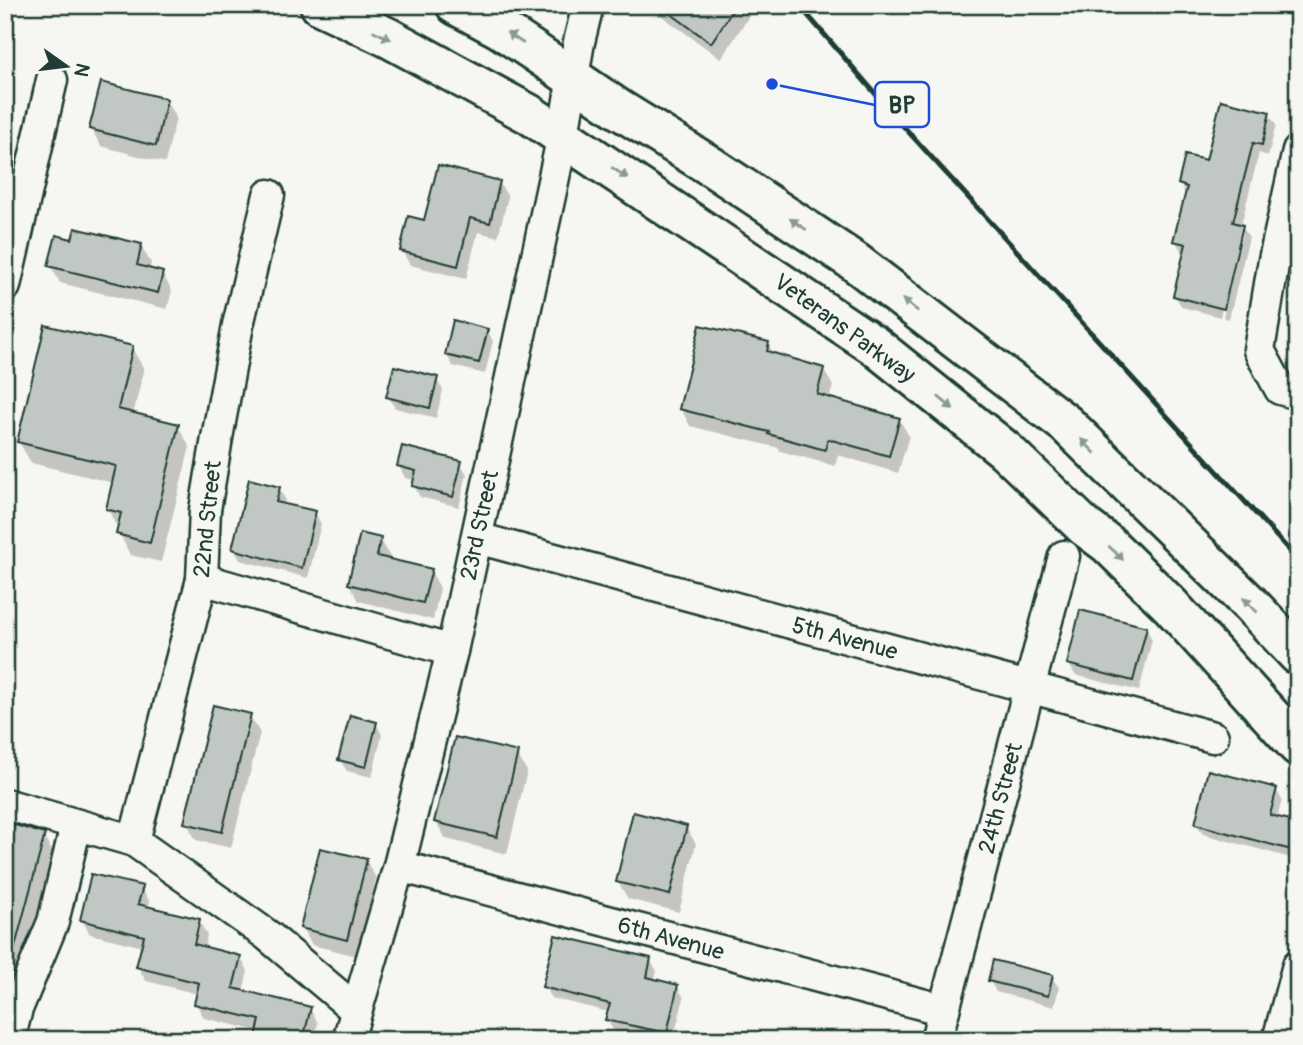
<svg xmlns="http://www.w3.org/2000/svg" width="1303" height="1045" viewBox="0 0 1303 1045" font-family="Pangolin,sans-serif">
	<rect width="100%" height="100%" fill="#f6f6f2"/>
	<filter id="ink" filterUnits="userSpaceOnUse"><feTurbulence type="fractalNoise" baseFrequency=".0143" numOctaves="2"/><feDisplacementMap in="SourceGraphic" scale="14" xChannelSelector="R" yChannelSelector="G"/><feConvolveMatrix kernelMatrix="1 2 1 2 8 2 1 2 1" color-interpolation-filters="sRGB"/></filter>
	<g filter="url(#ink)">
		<!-- shadow -->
		<g fill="#0003">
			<polygon points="652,5 750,5 753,10 721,59 655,11"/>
			<polygon points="166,101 176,118 165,163 101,146 91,129"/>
			<polygon points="1269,114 1276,125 1268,156 1259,153 1241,225 1249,237 1229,319 1223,317 1243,233 1239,233 1220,317 1182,307 1175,296 1186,253 1182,252 1175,240 1186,196 1180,184"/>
			<polygon points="5,129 10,138 5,159"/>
			<polygon points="499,182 508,197 498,237 478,232 466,279 410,265 402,251"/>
			<polygon points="74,242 141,246 151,263 149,270 162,273 172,291 167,309 60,283 50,265"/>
			<polygon points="487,330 493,341 485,374 453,366 446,354"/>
			<polygon points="768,344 774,355 823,369 833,386 829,399 899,419 909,436 898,473 838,455 835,466 780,451 779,448 690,426 681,409"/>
			<polygon points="132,348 144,369 133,415 178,426 190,447 161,562 130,555 108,509 114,483 31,463 19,442"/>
			<polygon points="436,379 443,390 436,418 395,408 388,396"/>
			<polygon points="460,463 467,474 459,507 420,497 414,486 415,480 405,478 399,466"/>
			<polygon points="279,488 285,499 284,505 315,512 321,524 308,578 240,560 233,548"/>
			<polygon points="380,540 390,557 389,561 431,571 440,588 433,620 359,601 349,584"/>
			<polygon points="1146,628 1152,640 1139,691 1075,675 1069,664"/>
			<polygon points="250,716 260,733 231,848 196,840 186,822"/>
			<polygon points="376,723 382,735 372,777 347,771 340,760"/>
			<polygon points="517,754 527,771 507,854 446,839 436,822"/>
			<polygon points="1276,789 1282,800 1277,819 1298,824 1298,860 1203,834 1197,824"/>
			<polygon points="5,825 43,835 56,858 27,969 5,963"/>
			<polygon points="686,827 696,844 679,912 628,899 618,882"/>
			<polygon points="366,861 376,878 357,956 312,945 302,928"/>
			<polygon points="141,888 150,902 148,908 199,921 207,935 204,948 240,957 248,971 243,992 310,1009 318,1023 314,1040 257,1040 259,1031 204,1018 196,1004 198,994 146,981 138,967 143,947 90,934 82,920"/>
			<polygon points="650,960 657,971 654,981 677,986 684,998 673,1040 656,1040 614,1031 607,1020 609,1012 551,998 544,986"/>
			<polygon points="1052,977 1059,988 1054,1007 996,992 990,981"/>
		</g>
		<!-- building -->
		<g fill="#c1c8c3" stroke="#1f3d34" stroke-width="2">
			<polygon points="659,5 736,5 711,43"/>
			<polygon points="101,82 167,99 156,146 89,129"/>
			<polygon points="1221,100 1270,112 1262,145 1253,143 1233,222 1243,225 1224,309 1173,296 1186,244 1173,241 1187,187 1178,184 1185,155 1206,160"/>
			<polygon points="438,165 500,181 490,223 470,218 458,266 400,251 408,216 424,220"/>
			<polygon points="75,228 142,244 137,265 163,272 158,293 48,266 56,235 72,239"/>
			<polygon points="453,320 488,329 479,363 445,355"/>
			<polygon points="45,325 133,346 118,409 179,424 150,543 116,534 121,513 106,509 116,466 17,442"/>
			<polygon points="700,325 769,342 767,351 824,368 817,394 900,418 889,456 828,439 825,450 768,434 769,432 679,409"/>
			<polygon points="394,366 438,377 430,408 386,397"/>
			<polygon points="402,446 462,461 453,497 412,486 416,471 397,466"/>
			<polygon points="249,479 280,487 276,502 316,511 302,568 232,549"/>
			<polygon points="360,533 381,538 377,556 432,569 423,603 348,584"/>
			<polygon points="1080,610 1147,627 1133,681 1067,664"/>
			<polygon points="213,705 251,714 222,832 184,823"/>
			<polygon points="350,715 377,722 366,767 338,760"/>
			<polygon points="455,737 518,752 497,837 434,822"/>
			<polygon points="1208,770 1277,788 1270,815 1298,822 1295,851 1195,824"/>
			<polygon points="633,812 687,826 670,895 616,882"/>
			<polygon points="5,822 45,834 12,958 5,957"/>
			<polygon points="320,848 367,859 347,940 300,928"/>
			<polygon points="91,874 143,886 138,904 200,919 194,944 241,956 233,988 311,1007 303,1040 255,1040 260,1020 194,1004 199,983 136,967 144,936 80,920"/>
			<polygon points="555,935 651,958 647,977 678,985 667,1033 605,1020 610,1004 542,987"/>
			<polygon points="993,960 1053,975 1048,996 988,981"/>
		</g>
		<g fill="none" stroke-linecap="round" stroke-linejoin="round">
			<defs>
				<g id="minor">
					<polyline points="1298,151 1274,260 1259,350 1280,389 1298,394"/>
					<polyline points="5,286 52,80"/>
					<polyline points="477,538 1213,737"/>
					<polyline points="202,579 452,651"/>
					<polyline points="5,804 134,841 267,935 356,1010"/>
					<polyline points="134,841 202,579 205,510 217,438 238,325 269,195"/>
					<polyline points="399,866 944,1010"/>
					<polyline points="9,1040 17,1009 53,922 76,825"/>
					<polyline points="348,1040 399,866 452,651 563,135 579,42 588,5"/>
					<polyline points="936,1040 1064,556"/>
					<polyline points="1278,1040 1298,965"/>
				</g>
				<g id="major">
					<polyline points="320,5 389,38 529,114 875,346 1005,450 1085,527 1108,544 1171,606 1298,746"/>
					<polyline points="456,5 499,28 532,50 620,110 712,167 855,262 1066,424 1250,604 1298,655"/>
				</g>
			</defs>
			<!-- minor casing -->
			<use href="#minor" stroke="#1f3d34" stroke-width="35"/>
			<!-- major casing -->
			<use href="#major" stroke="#1f3d34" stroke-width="44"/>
			<!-- minor -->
			<use href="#minor" stroke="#f6f6f2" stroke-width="30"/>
			<!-- major -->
			<use href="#major" stroke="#f6f6f2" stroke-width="38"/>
			<!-- rail -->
			<polyline stroke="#1f3d34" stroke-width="5" points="799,5 905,128 1298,560"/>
		</g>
		<!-- one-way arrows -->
		<defs><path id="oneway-solid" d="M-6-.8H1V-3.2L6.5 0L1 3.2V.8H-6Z" transform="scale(1.75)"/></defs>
		<g fill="#8a9a93">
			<use href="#oneway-solid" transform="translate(382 35) rotate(26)"/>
			<use href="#oneway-solid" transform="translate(515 38) rotate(-147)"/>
			<use href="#oneway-solid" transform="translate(620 173) rotate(34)"/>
			<use href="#oneway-solid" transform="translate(798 224) rotate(-146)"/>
			<use href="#oneway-solid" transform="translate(910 305) rotate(-142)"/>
			<use href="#oneway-solid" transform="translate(946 403) rotate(39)"/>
			<use href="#oneway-solid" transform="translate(1088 446) rotate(-135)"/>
			<use href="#oneway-solid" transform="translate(1116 553) rotate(44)"/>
			<use href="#oneway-solid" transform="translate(1250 605) rotate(-135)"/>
		</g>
	</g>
	<g text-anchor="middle" stroke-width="6" stroke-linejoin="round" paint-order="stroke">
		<!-- street labels -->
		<g font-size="23" fill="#1f3d34" stroke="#f6f6f2">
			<text transform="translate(845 328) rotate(36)" y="8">Veterans Parkway</text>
			<text transform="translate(207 519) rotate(-84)" y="8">22nd Street</text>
			<text transform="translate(479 525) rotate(-78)" y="8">23rd Street</text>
			<text transform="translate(845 638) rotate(15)" y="8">5th Avenue</text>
			<text transform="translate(1000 798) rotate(-75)" y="8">24th Street</text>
			<text transform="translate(671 938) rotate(15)" y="8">6th Avenue</text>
		</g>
	</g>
	<!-- callouts -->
	<path fill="none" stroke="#1d4ed8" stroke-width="2.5" d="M772 84L875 105"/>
	<circle fill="#1d4ed8" stroke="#f6f6f2" stroke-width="2.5" cx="772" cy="84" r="7"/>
	<rect fill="#f6f6f2" stroke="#1d4ed8" stroke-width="2.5" x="875" y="82" width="54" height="45" rx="7"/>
	<g font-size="24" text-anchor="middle" font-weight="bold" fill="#1f3d34">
		<text x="902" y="113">BP</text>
	</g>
	<!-- margin -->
	<rect width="1303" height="1045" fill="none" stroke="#f6f6f2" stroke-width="28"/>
	<rect x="14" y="14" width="1275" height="1017" fill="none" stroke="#1f3d34" stroke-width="2.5" filter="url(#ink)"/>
	<!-- north arrow -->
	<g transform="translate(66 66) rotate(104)" stroke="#f6f6f2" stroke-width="5" paint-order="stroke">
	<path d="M0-5L12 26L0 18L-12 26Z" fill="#1f3d34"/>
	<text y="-10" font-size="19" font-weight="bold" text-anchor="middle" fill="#1f3d34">N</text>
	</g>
</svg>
